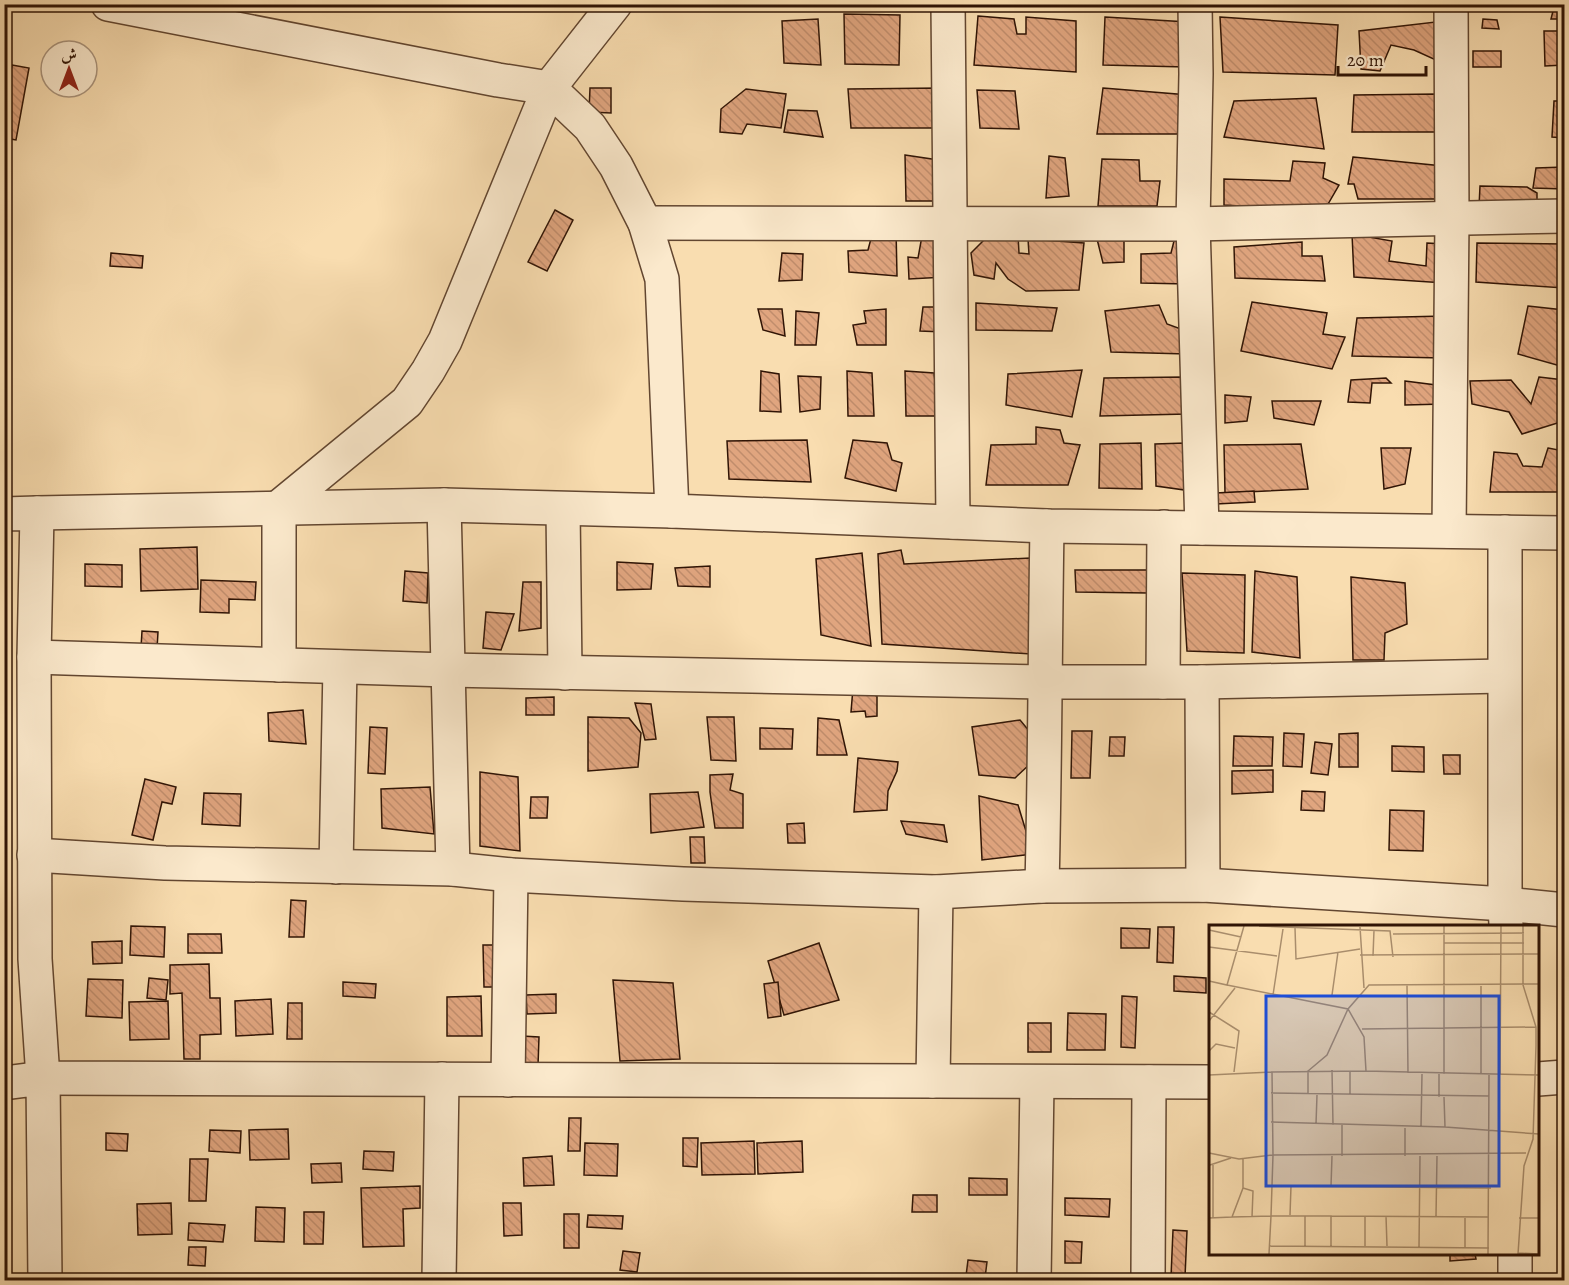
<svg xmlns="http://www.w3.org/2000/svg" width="1569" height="1285" viewBox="0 0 1569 1285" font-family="Alegreya,Amiri,serif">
	<defs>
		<pattern id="building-back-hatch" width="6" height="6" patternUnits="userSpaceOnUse" patternTransform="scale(1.5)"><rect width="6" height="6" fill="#e0a57f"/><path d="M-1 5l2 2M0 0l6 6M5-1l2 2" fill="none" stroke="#c08d6c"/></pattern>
	</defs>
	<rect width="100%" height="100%" fill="#f9ddb0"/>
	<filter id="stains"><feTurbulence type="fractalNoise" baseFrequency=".00333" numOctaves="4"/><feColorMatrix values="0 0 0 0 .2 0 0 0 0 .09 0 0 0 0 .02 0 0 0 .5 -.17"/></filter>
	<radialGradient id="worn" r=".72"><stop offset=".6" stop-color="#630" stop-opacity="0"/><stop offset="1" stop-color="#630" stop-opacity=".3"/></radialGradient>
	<!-- building -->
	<g fill="url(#building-back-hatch)" stroke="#301405" stroke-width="1.5">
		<polygon points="1553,11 1564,11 1564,19 1551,19"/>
		<polygon points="844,14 900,15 899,65 845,64"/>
		<polygon points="978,16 1014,19 1017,34 1026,34 1026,17 1076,21 1076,72 974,65"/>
		<polygon points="1105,17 1188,22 1186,67 1103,65"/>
		<polygon points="1220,17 1338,25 1335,75 1223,72"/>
		<polygon points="818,19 821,65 784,63 782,21"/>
		<polygon points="1483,19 1497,20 1499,29 1482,28"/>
		<polygon points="1444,21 1438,61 1414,50 1391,45 1380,71 1361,69 1359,31"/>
		<polygon points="1544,31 1564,31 1564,65 1545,66"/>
		<rect x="1473" y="51" width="28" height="16"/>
		<polygon points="12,65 29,68 16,140 4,138 4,108"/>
		<polygon points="590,88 611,88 611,113 589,112"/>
		<polygon points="940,88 938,128 851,128 848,89"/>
		<polygon points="1103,88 1189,95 1190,134 1097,134"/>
		<polygon points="746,89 786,94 781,128 747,124 742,134 720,132 721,109"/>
		<polygon points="977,90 1015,91 1019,129 980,128"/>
		<polygon points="1437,94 1435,132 1352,132 1354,95"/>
		<polygon points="1316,98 1324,149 1224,137 1234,101"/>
		<polygon points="1554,101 1564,101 1564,138 1552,137"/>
		<polygon points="788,110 817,111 823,137 784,132"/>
		<polygon points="905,155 945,161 944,201 906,201"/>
		<polygon points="1049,156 1065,158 1069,196 1046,198"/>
		<polygon points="1353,157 1443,166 1445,199 1358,199 1354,184 1348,184"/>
		<polygon points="1102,159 1139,160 1140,181 1160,181 1157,206 1098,206"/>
		<polygon points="1293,161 1325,163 1323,178 1339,185 1324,211 1224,205 1224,179 1290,181"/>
		<polygon points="1564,167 1564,189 1533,188 1536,168"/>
		<polygon points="1480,186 1527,187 1537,193 1537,209 1479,207"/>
		<polygon points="555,210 573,220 547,271 528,262"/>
		<polygon points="896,229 897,276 849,272 848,251 868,250 873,231"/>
		<polygon points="944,234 945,277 909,279 908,257 918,258 922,236"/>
		<polygon points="990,234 1018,235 1019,253 1029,254 1028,239 1084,243 1079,290 1026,291 1008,279 996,263 994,279 974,275 971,253"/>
		<polygon points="1352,234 1392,241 1389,261 1426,266 1427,243 1446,244 1445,283 1354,277"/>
		<polygon points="1175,237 1193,245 1187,284 1141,283 1141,254 1171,253"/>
		<polygon points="1097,239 1124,240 1124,262 1103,263"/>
		<polygon points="1302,242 1302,256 1322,256 1325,281 1235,278 1234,247"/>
		<polygon points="1477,243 1564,244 1564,288 1476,282"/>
		<polygon points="111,253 143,256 142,268 110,266"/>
		<polygon points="782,253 803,254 802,280 779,281"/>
		<polygon points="1252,302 1327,313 1323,334 1345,337 1332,369 1241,351"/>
		<polygon points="976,303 1057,308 1052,331 976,330"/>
		<polygon points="1159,305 1167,324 1189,332 1187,354 1111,352 1105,311"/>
		<polygon points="1528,306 1564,310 1564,367 1518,354"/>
		<polygon points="923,307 944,307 944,332 920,331"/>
		<polygon points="758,309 782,309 785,336 763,330"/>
		<polygon points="886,309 886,345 857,345 853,325 866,323 864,311"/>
		<polygon points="796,311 819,313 816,345 795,345"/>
		<polygon points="1445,316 1442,358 1352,356 1357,318"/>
		<polygon points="1082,370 1072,417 1006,405 1008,374"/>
		<polygon points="761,371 779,374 781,412 760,411"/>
		<polygon points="847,371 872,373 874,416 848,416"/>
		<polygon points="905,371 934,373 939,416 906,416"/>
		<polygon points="798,376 821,377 820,409 800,412"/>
		<polygon points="1183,377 1187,414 1100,416 1104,378"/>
		<polygon points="1539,377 1564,380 1564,421 1522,434 1509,412 1472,404 1470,381 1511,380 1531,404"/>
		<polygon points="1386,378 1391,383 1372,383 1370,403 1348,402 1351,380"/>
		<polygon points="1405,381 1444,386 1444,404 1405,405"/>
		<polygon points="1225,395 1251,397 1247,421 1225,423"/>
		<polygon points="1272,401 1321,401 1314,425 1274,418"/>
		<polygon points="1036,427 1060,430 1064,443 1080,445 1068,485 986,485 991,445 1036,444"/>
		<polygon points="807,440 811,482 729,479 727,441"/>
		<polygon points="853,440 887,443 892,460 902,463 896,491 845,478"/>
		<polygon points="1141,443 1142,489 1099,488 1100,444"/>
		<polygon points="1185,443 1192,491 1156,486 1155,444"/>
		<polygon points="1301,444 1308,489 1225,493 1224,445"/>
		<polygon points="1381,448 1411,448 1405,484 1384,489"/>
		<polygon points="1548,448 1564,451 1564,492 1490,492 1494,452 1517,454 1523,466 1542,467"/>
		<polygon points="1254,491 1255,502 1216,504 1216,493"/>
		<polygon points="197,547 198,589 141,591 140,549"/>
		<polygon points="901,550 904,564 1030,558 1031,654 882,644 878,554"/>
		<polygon points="862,553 871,646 821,635 816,559"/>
		<polygon points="617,562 653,564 651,589 617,590"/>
		<polygon points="85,564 122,565 122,587 85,586"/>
		<polygon points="710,566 710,587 678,586 675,568"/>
		<polygon points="1075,570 1152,570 1148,593 1076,592"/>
		<polygon points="405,571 428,573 427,603 403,601"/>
		<polygon points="1255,571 1297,577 1300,658 1252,652"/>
		<polygon points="1182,573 1245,575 1244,653 1187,651"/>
		<polygon points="1351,577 1405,583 1407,624 1385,633 1384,660 1353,660"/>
		<polygon points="201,580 256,582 255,600 229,599 229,613 200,612"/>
		<polygon points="523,582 541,582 541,628 519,631"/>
		<polygon points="486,612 514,614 501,650 483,648"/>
		<polygon points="142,631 158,632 157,649 141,648"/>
		<polygon points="853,688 877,696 877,716 866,717 865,711 851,712"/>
		<polygon points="554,697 554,715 526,715 526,698"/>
		<polygon points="635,703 651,704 656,739 645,740"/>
		<polygon points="303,710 306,744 269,741 268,713"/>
		<polygon points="588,717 629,718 641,733 638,767 588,771"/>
		<polygon points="707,717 734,717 736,761 711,760"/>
		<polygon points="818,718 839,720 847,755 817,755"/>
		<polygon points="1020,720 1030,732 1031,763 1015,778 979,775 972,727"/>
		<polygon points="370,727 387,728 385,774 368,773"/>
		<polygon points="760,728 793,729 792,749 760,749"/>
		<polygon points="1072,731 1092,731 1090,778 1071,778"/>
		<polygon points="1284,733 1304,734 1302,767 1283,766"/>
		<polygon points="1358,733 1358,767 1339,767 1339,734"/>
		<polygon points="1234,736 1273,737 1272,766 1233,766"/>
		<polygon points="1110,737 1125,737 1124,756 1109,756"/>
		<polygon points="1315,742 1332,744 1328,775 1311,773"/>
		<polygon points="1392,746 1424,747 1424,772 1392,771"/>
		<polygon points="1443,755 1460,755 1460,774 1444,774"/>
		<polygon points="858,758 898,762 897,771 888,791 887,810 854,812"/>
		<polygon points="1273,770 1273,792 1232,794 1232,771"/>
		<polygon points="480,772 518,777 520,851 480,846"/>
		<polygon points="733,774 730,790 743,794 743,828 715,828 710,792 710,775"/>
		<polygon points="145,779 176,787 172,804 162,802 153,840 132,835"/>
		<polygon points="430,787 434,834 382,828 381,789"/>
		<polygon points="1302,791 1325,792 1324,811 1301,810"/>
		<polygon points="698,792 704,827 651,833 650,794"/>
		<polygon points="204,793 241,794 240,826 202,824"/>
		<polygon points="979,796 1018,805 1033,854 982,860"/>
		<polygon points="531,797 548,797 547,818 530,818"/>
		<polygon points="1390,810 1424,811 1423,851 1389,850"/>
		<polygon points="901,821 944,825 947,842 906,834"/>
		<polygon points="804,823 805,843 788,843 787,824"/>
		<polygon points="690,837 704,837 705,863 691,863"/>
		<polygon points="291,900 306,901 304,937 289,937"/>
		<polygon points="131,926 165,927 164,957 130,955"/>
		<polygon points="1158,927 1174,927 1173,963 1157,962"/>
		<polygon points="1121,928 1150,929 1149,948 1121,948"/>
		<polygon points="188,934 221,934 222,953 188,953"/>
		<polygon points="122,941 122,963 93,964 92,942"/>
		<polygon points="819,943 839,1000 784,1015 768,961"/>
		<polygon points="483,945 502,945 503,987 484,987"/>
		<polygon points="209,964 210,998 220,998 221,1034 200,1035 200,1059 184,1059 182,993 170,994 170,965"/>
		<polygon points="1174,976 1206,978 1206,993 1174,991"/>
		<polygon points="149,978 168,980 166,1000 147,998"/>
		<polygon points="88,979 123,980 122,1018 86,1016"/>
		<polygon points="613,980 673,983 680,1059 620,1061"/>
		<polygon points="343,982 376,984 375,998 343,996"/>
		<polygon points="778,982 781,1016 768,1018 764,984"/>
		<polygon points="556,994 556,1013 527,1014 526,995"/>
		<polygon points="481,996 482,1036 447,1036 447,997"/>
		<polygon points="1122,996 1137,997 1135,1048 1121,1047"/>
		<polygon points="271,999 273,1034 236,1036 235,1001"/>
		<polygon points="168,1001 169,1039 130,1040 129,1002"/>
		<polygon points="288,1003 302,1003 302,1039 287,1039"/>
		<polygon points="1068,1013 1106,1014 1105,1050 1067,1050"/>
		<rect x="1028" y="1023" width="23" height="29"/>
		<polygon points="502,1035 539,1037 538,1066 501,1065"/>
		<polygon points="569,1118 581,1118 580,1151 568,1151"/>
		<polygon points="288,1129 289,1159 250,1160 249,1130"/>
		<polygon points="210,1130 241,1131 240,1153 209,1151"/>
		<polygon points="106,1133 128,1134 127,1151 106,1150"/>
		<polygon points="683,1138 698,1138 697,1167 683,1166"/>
		<polygon points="754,1141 755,1174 702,1175 701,1143"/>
		<polygon points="802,1141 803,1172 758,1174 757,1143"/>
		<polygon points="585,1143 618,1144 617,1176 584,1175"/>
		<polygon points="364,1151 394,1152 393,1171 363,1169"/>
		<polygon points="552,1156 554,1185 524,1186 523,1158"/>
		<polygon points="190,1159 208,1159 206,1201 189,1201"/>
		<polygon points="341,1163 342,1182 312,1183 311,1164"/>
		<polygon points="969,1178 1007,1179 1007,1195 969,1195"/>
		<polygon points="420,1186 420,1208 403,1209 404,1246 363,1247 361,1188"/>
		<polygon points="913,1195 937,1195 937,1212 912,1212"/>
		<polygon points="1065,1198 1110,1199 1109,1217 1065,1215"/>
		<polygon points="171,1203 172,1234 138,1235 137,1204"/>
		<polygon points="503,1203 521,1203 522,1235 504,1236"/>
		<polygon points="256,1207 285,1208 284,1242 255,1241"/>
		<polygon points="4,1211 10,1212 8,1246 4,1245"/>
		<polygon points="304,1212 324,1212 323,1244 304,1244"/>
		<rect x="564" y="1214" width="15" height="34"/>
		<polygon points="588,1215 623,1216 622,1229 587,1227"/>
		<polygon points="189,1223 225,1225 223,1242 188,1240"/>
		<polygon points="1173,1230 1187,1231 1185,1277 1171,1277"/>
		<polygon points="1065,1241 1082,1242 1081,1263 1065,1263"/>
		<polygon points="189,1247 206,1247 205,1266 188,1265"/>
		<polygon points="623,1251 640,1253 637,1272 620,1270"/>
		<polygon points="1450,1254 1475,1254 1476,1259 1450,1261"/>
		<polygon points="968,1260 987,1262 985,1278 966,1276"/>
	</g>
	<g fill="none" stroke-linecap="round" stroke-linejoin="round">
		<defs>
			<g id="street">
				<polyline points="108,4 498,80 549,88 590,127 616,166 645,223 662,279 672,511 1047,526 1564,533"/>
				<polyline points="948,4 953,522"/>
				<polyline points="1195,4 1196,74 1193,224 1202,528"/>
				<polyline points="645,223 1193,224 1564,216"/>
				<polyline points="444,505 453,869"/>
				<polyline points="563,509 565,673"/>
				<polyline points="37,513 444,505 672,511"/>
				<polyline points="4,514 37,513 34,657 35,959 43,1078 1210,1082"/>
				<polyline points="1449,531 1452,219 1451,4"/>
				<polyline points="1505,532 1505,904 1506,925"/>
				<polyline points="34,657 448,670 1044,682 1202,682 1504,676"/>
				<polyline points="279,665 279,507 407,402 428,371 445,341 549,88 615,4"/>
				<polyline points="1163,682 1164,527"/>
				<polyline points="1202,682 1203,885"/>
				<polyline points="34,855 165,863 453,869 511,875 683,884 936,892 1042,886 1203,885 1505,904 1564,910"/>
				<polyline points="336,867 340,667"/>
				<path d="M1042 886C1045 766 1045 646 1047 526"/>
				<polyline points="1538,1079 1564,1077"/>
				<polyline points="508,1080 511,875"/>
				<polyline points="933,1081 936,892"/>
				<polyline points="4,1083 43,1078 45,1280"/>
				<polyline points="439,1280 442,1079"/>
				<polyline points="1034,1280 1037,1082"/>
				<polyline points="1148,1280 1149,1082"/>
				<polyline points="1515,1280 1515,1254"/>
			</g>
		</defs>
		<!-- street casing -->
		<use href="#street" stroke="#624630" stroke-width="36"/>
		<!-- street -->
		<use href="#street" stroke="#fbe9cc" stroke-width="33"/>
	</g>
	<!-- overview -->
	<g transform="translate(1209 925)">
		<rect width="330" height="330" fill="#f9ddb0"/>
		<path fill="none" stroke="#a98d6c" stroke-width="1.5" d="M50 1 181 6 184 32M151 2 155 63M86 3 87 34 151 24M0 5 32 12M184 9 315 8M235 18H315M0 22 68 31M151 30 330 29M164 31 165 5M0 56 18 60 35 1M18 60 139 84 155 112 157 146 330 150M198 60 199 148M64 70 74 4M123 70 129 27M0 87 30 106 25 147M0 96 26 63M153 104 327 102M0 126 7 119 26 123M123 145 124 200M141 146V170M63 147 157 146M235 149V1M272 149V61M0 150 63 147 64 230 317 228M291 150 292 1M62 168 280 171M99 169V146L118 130 139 84 160 60 330 59M230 172V149M235 172 236 202M62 197 236 202 330 209M107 199 108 170M212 202 213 149M0 228 30 234 64 230 62 291H122V321M133 231V200M196 231V203M1 240 22 233M4 240V293M64 261 282 263M122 261 123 231M34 263 44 266 43 292M81 290 82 261M122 291 279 292M177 291 178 321M227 291 228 231M23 292 62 291 60 329M0 293 23 292 34 263V234M310 293H330M60 321 280 323M96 321V291M156 321V291M210 322 211 231M256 323V293M309 328 330 329M279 329 280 150M309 329 315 241 324 214 327 121V102L314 60V1"/>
		<path fill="#1d4ed8" fill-opacity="0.15" stroke="#1d4ed8" stroke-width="3" d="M57 71H290V261H57Z"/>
		<rect width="330" height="330" fill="none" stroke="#301405" stroke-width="3"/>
	</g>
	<!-- margin -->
	<rect width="1569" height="1285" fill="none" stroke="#f9ddb0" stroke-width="24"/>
	<rect x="6" y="6" width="1557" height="1273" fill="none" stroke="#301405" stroke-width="3"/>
	<rect x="12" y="12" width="1545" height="1261" fill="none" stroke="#301405" stroke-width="1.5"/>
	<!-- north arrow -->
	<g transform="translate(69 69)"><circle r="28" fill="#fbe9cc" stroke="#aa947c" stroke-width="1.5"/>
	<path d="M0-4.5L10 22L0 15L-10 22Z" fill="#8f2418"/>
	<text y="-9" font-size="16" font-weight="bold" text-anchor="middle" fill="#301405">ش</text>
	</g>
	<!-- scale -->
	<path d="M1338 66v9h88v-9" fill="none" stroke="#301405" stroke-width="3"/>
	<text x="1347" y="66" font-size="18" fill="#301405" stroke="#fbe9cc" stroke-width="4.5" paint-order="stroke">20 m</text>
	<rect width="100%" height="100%" filter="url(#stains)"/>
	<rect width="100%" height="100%" fill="url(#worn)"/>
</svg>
